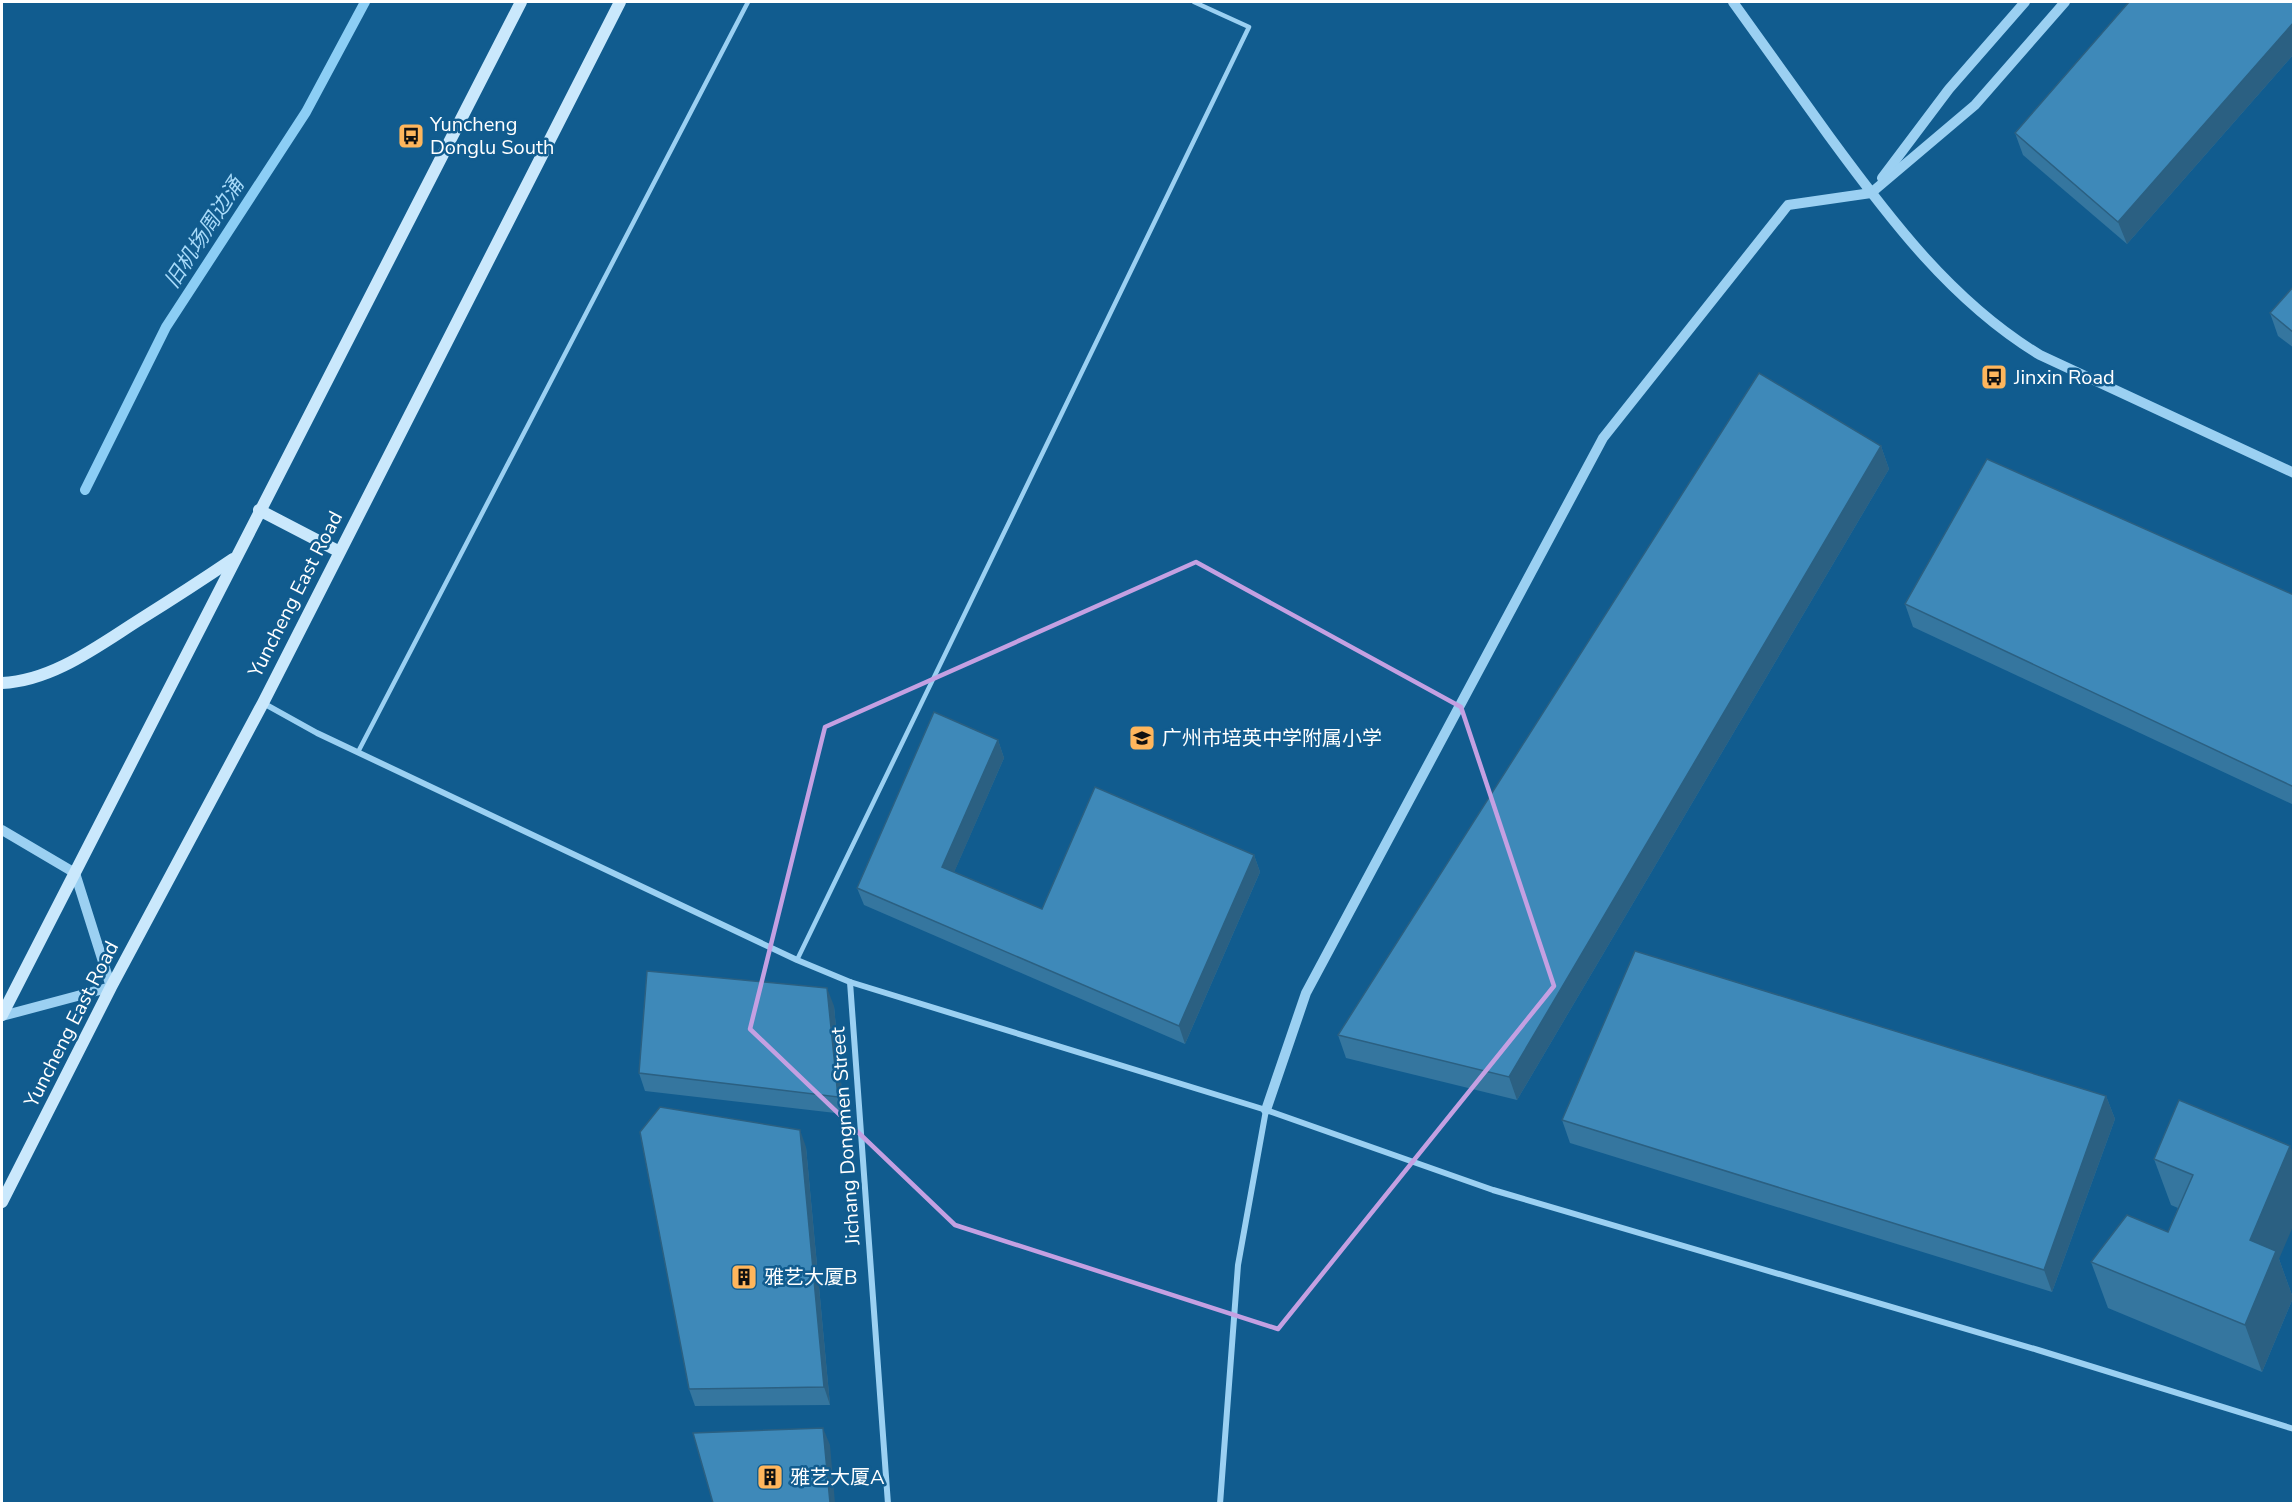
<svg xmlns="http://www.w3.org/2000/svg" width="2295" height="1505" viewBox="0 0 2295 1505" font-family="'Nunito Sans','Noto Sans SC',sans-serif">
	<rect width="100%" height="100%" fill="#115c8f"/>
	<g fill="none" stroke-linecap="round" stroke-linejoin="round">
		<!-- stream -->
		<polyline stroke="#8ccef5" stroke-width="10" points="85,490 166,327 306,112 365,2"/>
		<!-- service -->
		<g stroke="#9bd0f2" stroke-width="4.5">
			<polyline points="358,752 748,2"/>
			<polyline points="797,960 1249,27 1194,2"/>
		</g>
		<!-- minor -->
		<g stroke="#9bd0f2" stroke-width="6">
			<polyline points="263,703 317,733 797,960 850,982 1266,1110 1493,1190 2038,1350 2294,1429"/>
			<polyline points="850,982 888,1504"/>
			<polyline points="1220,1504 1238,1265 1266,1110"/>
		</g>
		<!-- tertiary -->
		<g stroke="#9bd0f2" stroke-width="10">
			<path d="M1733 2C1765 46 1797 91 1829 136 1889 218 1952 302 2040 355L2294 473"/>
			<polyline points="1882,178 1949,89 2025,2"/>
			<polyline points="1871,193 1975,105 2065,2"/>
			<polyline points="2,830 75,873 111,987 2,1016"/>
			<polyline points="1266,1110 1306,993 1603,438 1788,205 1871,193"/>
		</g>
		<!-- secondary -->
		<g stroke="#cae8fc" stroke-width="12">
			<polyline points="259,510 338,551"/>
			<path d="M2 683C52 681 98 646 139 620 171 600 202 580 233 559"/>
			<polyline points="2,1015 521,2"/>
			<polyline points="2,1202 111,987 263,703 620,2"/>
		</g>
	</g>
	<!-- wall -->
	<g fill="#35769f">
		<polygon points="2294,2 2294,54 2127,244 2023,155 2015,133"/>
		<polygon points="2294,286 2294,348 2278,336 2270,313"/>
		<polygon points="1881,446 1889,469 1517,1100 1346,1058 1338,1035"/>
		<polygon points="2294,595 2294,805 1913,627 1905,604"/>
		<polygon points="998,740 1004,758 954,872 1042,909 1254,855 1260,872 1185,1044 864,905 857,888"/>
		<polygon points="834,1006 844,1114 645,1091 639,1073"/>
		<polygon points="2106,1096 2115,1119 2052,1292 1570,1143 1562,1120"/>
		<polygon points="2179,1100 2279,1259 2293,1298 2262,1372 2108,1308 2091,1262 2168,1232 2178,1208 2171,1205 2154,1159"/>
		<polygon points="806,1147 830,1405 695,1406 689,1389"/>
	</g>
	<!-- shaded-wall -->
	<g fill="#2b6082">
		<polygon points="2294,22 2294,54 2127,244 2118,222"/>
		<polygon points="1881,446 1889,469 1517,1100 1509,1077"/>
		<polygon points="998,740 1004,758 949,884 942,867"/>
		<polygon points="1254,855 1260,872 1185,1044 1179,1026"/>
		<polygon points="827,988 834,1006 844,1114 838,1097"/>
		<polygon points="2106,1096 2115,1119 2052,1292 2044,1270"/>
		<polygon points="800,1130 806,1147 830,1405 824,1387"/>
		<polygon points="2290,1146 2294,1156 2294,1224 2279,1259 2293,1298 2262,1372 2245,1325 2250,1240"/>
		<polygon points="823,1428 830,1445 835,1503 830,1503"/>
	</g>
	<!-- building -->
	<g fill="#3e89b9" stroke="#2b6082" stroke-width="1.5">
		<polygon points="2129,2 2294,2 2294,22 2118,222 2015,133"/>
		<polygon points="2294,286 2294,333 2270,313"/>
		<polygon points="1759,373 1881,446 1509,1077 1338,1035"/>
		<polygon points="1987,459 2294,595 2294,787 1905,604"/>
		<polygon points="934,712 998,740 942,867 1042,909 1095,787 1254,855 1179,1026 857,888"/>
		<polygon points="1635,951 2106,1096 2044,1270 1562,1120"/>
		<polygon points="647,971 827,988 838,1097 639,1073"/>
		<polygon points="2179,1100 2290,1146 2250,1240 2276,1251 2245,1325 2091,1262 2127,1215 2168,1232 2193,1175 2154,1159"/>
		<polygon points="660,1107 800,1130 824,1387 689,1389 640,1132"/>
		<polygon points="823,1428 830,1503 713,1503 693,1433"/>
	</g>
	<!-- marked area -->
	<path fill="none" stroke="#c4a0e2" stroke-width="4.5" stroke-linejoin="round" d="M1196 562 1461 707 1554 986 1278 1329 955 1225 750 1029 825 727Z"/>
	<!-- icons -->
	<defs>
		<symbol id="bus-square" viewBox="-11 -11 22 22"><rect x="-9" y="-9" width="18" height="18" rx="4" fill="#ffb65c" stroke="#115c8f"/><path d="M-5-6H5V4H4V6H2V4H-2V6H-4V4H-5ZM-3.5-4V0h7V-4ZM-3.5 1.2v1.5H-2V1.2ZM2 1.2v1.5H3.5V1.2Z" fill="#111"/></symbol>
		<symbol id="school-square" viewBox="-11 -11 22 22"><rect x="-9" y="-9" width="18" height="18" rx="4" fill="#ffb65c" stroke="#115c8f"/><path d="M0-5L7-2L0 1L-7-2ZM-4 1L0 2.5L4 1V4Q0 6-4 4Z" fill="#111"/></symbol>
		<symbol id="building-square" viewBox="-11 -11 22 22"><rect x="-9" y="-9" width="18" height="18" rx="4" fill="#ffb65c" stroke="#115c8f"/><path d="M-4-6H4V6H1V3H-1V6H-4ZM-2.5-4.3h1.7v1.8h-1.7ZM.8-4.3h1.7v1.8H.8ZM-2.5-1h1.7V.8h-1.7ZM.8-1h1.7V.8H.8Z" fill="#111"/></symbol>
	</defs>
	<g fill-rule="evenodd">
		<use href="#bus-square" x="396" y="121" width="30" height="30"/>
		<use href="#bus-square" x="1979" y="362" width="30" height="30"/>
		<use href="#school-square" x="1127" y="723" width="30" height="30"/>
		<use href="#building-square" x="729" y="1262" width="30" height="30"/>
		<use href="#building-square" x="755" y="1462" width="30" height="30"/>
	</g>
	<g text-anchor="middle" stroke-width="5" stroke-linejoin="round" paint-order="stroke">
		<!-- poi labels -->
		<g font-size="20" fill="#fff" stroke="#115c8f" text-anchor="start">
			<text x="430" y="131">Yuncheng<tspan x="430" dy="23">Donglu South</tspan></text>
			<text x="2014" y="384">Jinxin Road</text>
			<text x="1162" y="745">广州市培英中学附属小学</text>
			<text x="764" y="1284">雅艺大厦B</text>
			<text x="790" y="1484">雅艺大厦A</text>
		</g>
		<!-- street labels -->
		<g font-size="20" fill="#fff" stroke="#115c8f">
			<text transform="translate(295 594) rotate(-63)" y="7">Yuncheng East Road</text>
			<text transform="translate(71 1024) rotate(-63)" y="7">Yuncheng East Road</text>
			<text transform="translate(845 1136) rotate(-94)" y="7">Jichang Dongmen Street</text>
		</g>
		<!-- water labels -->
		<g font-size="21" font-style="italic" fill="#a7daf9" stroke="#115c8f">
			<text transform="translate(204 233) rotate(-57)" y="7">旧机场周边涌</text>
		</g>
	</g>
	<!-- border -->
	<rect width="2295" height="1505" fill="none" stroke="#ffffff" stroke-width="6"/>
</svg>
